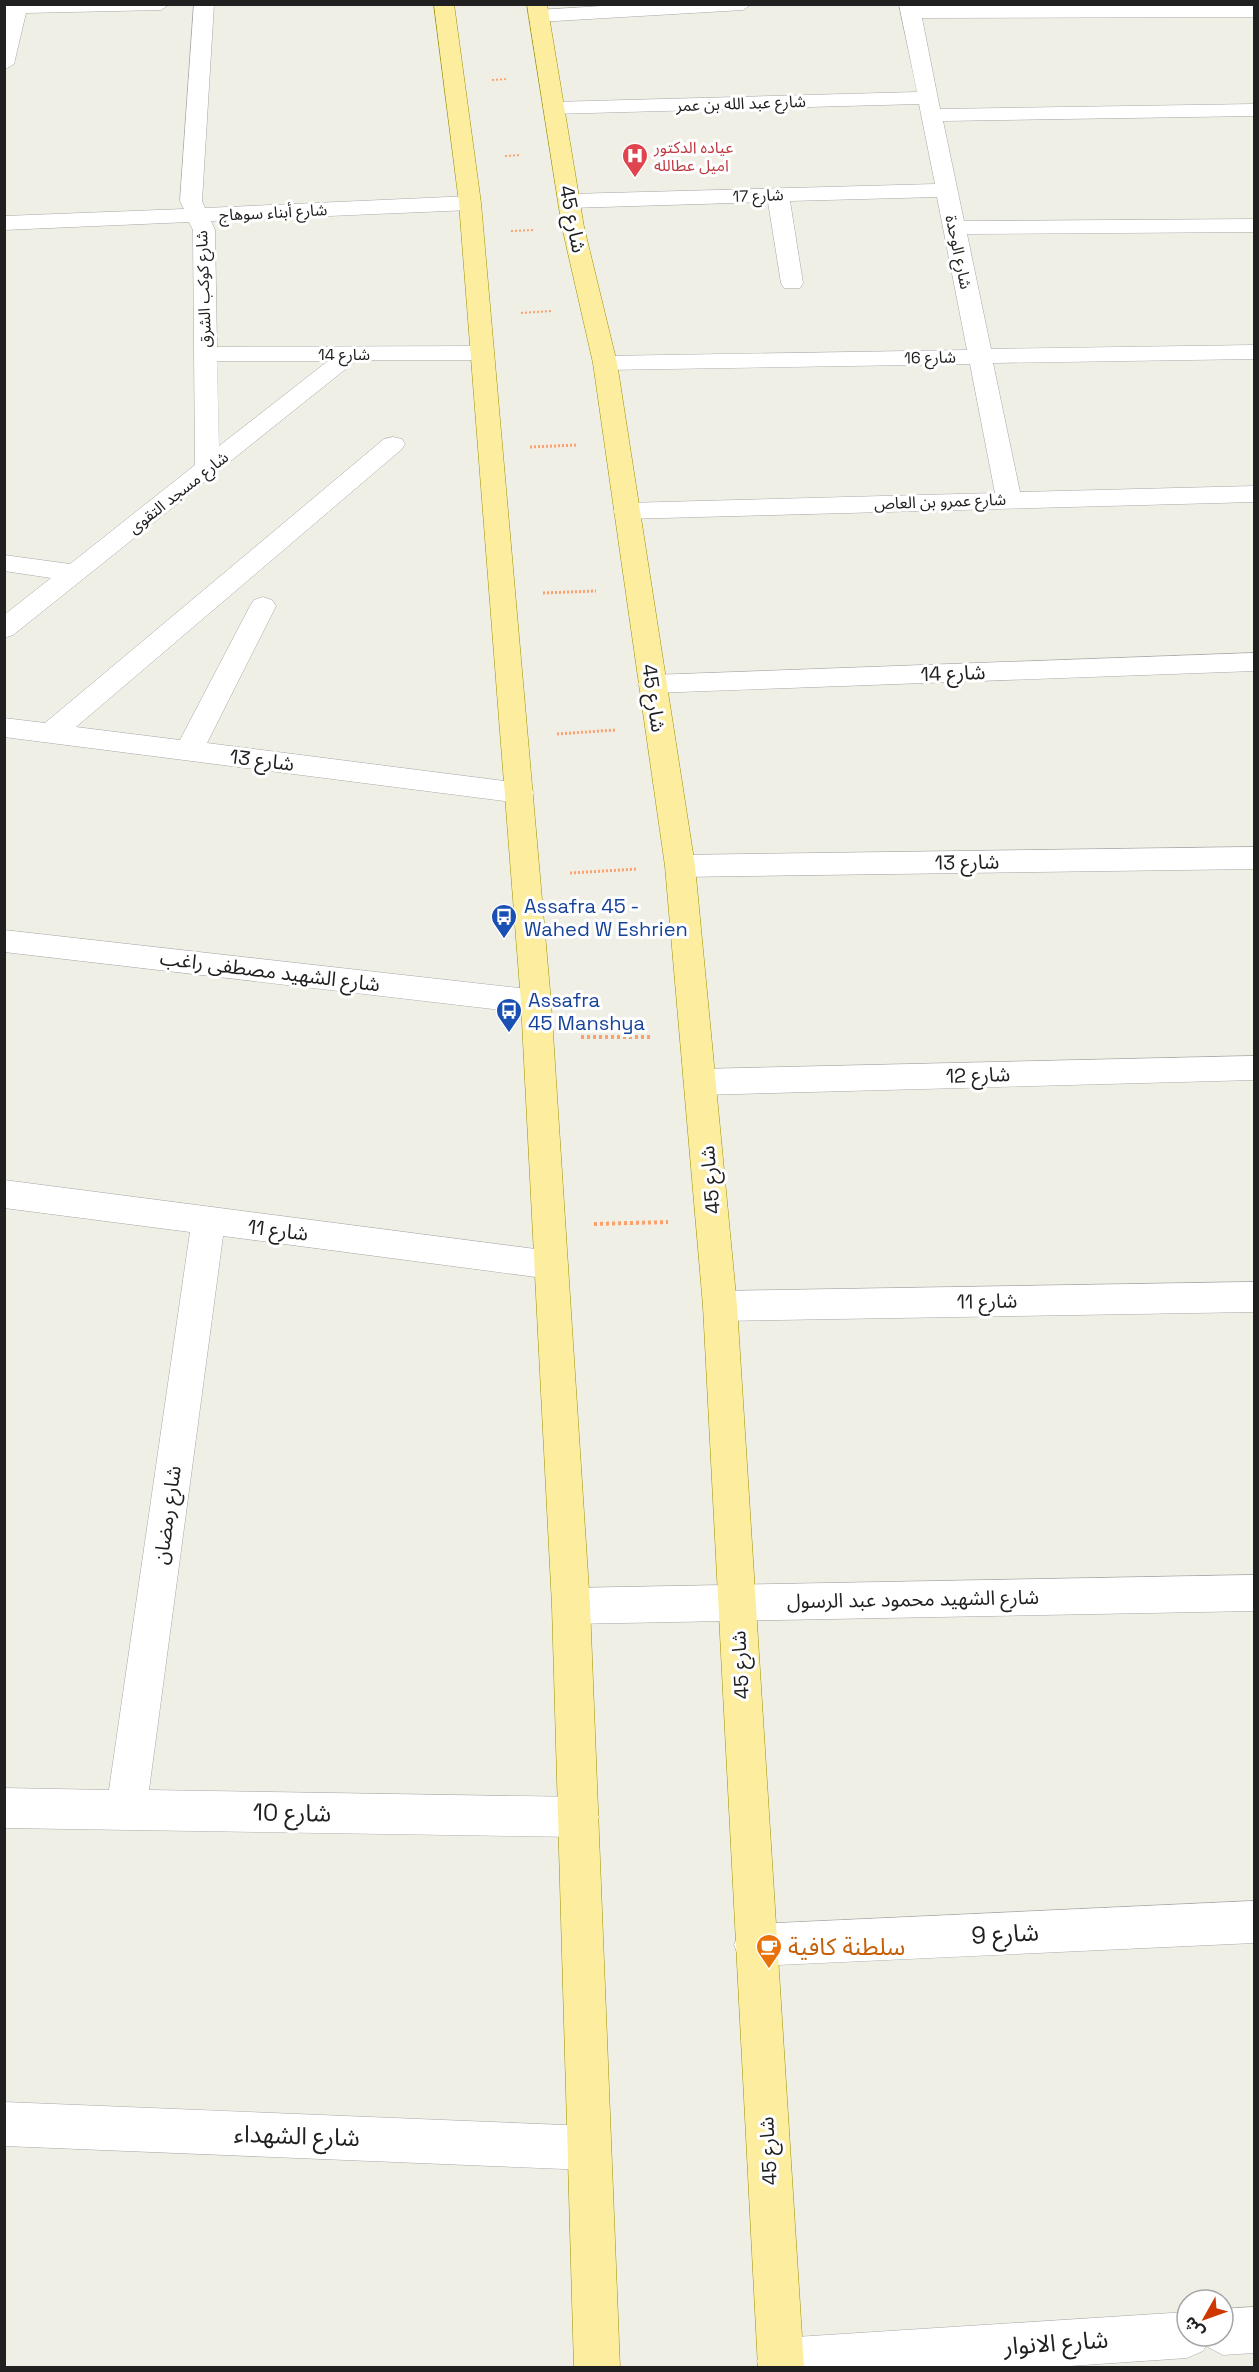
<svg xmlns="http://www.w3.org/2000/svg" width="1259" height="2372" viewBox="0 0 1259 2372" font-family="'Space Grotesk','Noto Sans Arabic',sans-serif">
	<rect width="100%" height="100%" fill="#f0efe6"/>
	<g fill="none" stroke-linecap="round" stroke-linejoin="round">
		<defs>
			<g id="minor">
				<polygon points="4,4 170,4 161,10 26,13 14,64 4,70"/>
				<path d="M194 4H214L202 201 205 208 470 196 478 198 481 203 478 208 470 210 211 221 215 230 217 347 482 346 490 348 494 353 490 358 482 360H357L13 635 4 638V615L51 578 4 571V555L70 564 195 465 193 230 189 222 4 230V216L184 209 180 201ZM217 361H328L219 446Z"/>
				<polygon points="634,4 752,4 743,10 538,22 528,16 538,10"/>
				<polygon points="899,4 1254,5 1254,17 922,18 940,109 1254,104 1254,116 943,121 964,221 1254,219 1254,232 967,234 991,349 1254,345 1254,359 993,363 1020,492 1254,486 1254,502 626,519 617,517 613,511 617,505 626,503 995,493 970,364 605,370 597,368 593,363 597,358 605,356 967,350 937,197 790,201 803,283 800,288 784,288 781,283 768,202 570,208 562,206 559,201 562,196 570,194 935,184 919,104 553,114 546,112 543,108 546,104 553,102 917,92"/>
				<polygon points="393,437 402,439 405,444 402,449 76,727 180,740 250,606 254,600 263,597 272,600 276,606 207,743 520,783 530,786 534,793 530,800 520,803 4,737 4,718 45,723 384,439"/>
				<polygon points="1254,653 1254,671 652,693 642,691 638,684 642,677 652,675"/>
				<polygon points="1254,847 1254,869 680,877 670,874 665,866 670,858 680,855"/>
				<polygon points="4,930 536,990 547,994 551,1002 547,1010 536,1014 4,952"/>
				<polygon points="1254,1056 1254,1080 701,1095 690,1091 685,1082 690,1073 701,1069"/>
				<polygon points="4,1180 551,1251 563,1255 568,1265 563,1275 551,1279 223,1236 149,1790 579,1797 593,1803 599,1817 593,1831 579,1837 4,1828 4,1788 109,1790 190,1232 4,1208"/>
				<polygon points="1254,1282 1254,1312 720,1321 708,1316 703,1306 708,1296 720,1291"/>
				<polygon points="1254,1575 1254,1611 571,1624 558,1619 552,1606 558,1593 571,1588"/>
				<polygon points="1254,1901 1254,1943 755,1966 740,1960 734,1945 740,1930 755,1924"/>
				<polygon points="4,2102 589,2126 605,2132 611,2148 605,2164 589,2170 4,2146"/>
				<polygon points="1254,2307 1254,2353 1223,2355 1206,2346 1203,2351 1187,2358 1040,2368 759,2368 757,2361 764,2345 780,2338 1187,2312 1187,2336 1223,2336 1223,2309"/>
			</g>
			<g id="primary">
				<polygon points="434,4 454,4 481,203 551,1002 590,1606 620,2368 574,2368 552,1606 521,1002 459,203"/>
				<polygon points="527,4 547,4 584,227 617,363 695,866 737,1306 804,2368 758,2368 703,1306 665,866 593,363 562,227"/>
			</g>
		</defs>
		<!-- minor casing -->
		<use href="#minor" stroke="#a7a7a7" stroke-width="1"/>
		<!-- primary casing -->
		<use href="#primary" stroke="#9b9100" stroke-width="1"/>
		<!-- path-far2 -->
		<g stroke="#faa16d" stroke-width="2" stroke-dasharray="2 2" stroke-linecap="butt">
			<polyline points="492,80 508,79"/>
			<polyline points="505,156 521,155"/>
			<polyline points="511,231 534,230"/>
			<polyline points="521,313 552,311"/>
		</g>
		<!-- path-far1 -->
		<g stroke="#faa16d" stroke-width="3" stroke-dasharray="2 2" stroke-linecap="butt">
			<polyline points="530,447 577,445"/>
			<polyline points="543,593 596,591"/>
			<polyline points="557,734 615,730"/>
			<polyline points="570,873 637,869"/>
		</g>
		<!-- path -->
		<g stroke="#faa16d" stroke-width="4" stroke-dasharray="3 3" stroke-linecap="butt">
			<polyline points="581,1037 651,1037"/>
			<polyline points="594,1224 668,1222"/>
		</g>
		<!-- minor -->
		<use href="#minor" fill="#fff" fill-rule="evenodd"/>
		<!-- primary -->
		<use href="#primary" fill="#fced9f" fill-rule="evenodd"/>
	</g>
	<!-- icons -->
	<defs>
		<symbol id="hospital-pin" viewBox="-11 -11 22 30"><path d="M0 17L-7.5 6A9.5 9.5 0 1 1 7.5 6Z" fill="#e0444e" stroke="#fff"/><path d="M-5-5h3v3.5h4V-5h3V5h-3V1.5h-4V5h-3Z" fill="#fff"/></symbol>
		<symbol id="bus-pin" viewBox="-11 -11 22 30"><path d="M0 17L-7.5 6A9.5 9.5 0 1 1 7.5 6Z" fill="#1a4fb4" stroke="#fff"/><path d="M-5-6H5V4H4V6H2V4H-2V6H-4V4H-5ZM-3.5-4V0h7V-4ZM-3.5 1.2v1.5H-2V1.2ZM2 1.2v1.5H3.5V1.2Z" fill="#fff"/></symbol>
		<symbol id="cafe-pin" viewBox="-11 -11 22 30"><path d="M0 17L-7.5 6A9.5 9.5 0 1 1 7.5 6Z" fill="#e8710a" stroke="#fff"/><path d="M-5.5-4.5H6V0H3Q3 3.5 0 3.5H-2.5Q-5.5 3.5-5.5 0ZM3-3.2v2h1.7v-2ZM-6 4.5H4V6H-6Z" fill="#fff"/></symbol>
	</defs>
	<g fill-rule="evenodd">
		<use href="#hospital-pin" x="620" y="141" width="30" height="40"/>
		<use href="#bus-pin" x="489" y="902" width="30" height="40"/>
		<use href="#bus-pin" x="494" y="996" width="30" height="40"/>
		<use href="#cafe-pin" x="754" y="1932" width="30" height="40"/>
	</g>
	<g text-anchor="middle" stroke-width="6" stroke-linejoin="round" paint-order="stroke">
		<!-- far-street labels -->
		<g font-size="16" fill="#202020" stroke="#fff">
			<text transform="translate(741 103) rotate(-2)" y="6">شارع عبد الله بن عمر</text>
			<text transform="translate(758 195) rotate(-2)" y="6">شارع 17</text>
			<text transform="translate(273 212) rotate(-3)" y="6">شارع أبناء سوهاج</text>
			<text transform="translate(959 252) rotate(78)" y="6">شارع الوحدة</text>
			<text transform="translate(203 289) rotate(-92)" y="6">شارع كوكب الشرق</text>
			<text x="344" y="360">شارع 14</text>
			<text transform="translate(930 357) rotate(-1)" y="6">شارع 16</text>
			<text transform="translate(178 492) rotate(-38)" y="6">شارع مسجد التقوى</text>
			<text transform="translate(940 501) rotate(-2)" y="6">شارع عمرو بن العاص</text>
		</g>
		<!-- far-health labels -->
		<g font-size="16" fill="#be3a42" stroke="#fff" text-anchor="start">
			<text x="654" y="153">عياده الدكتور<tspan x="654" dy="18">اميل عطالله</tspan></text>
		</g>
		<!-- street labels -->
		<g font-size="20" fill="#202020" stroke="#fff">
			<text transform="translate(573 219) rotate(79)" y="7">شارع 45</text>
			<text transform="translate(953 673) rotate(-2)" y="7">شارع 14</text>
			<text transform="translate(654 698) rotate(82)" y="7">شارع 45</text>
			<text transform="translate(262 760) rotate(7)" y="7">شارع 13</text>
			<text transform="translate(967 862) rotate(-1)" y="7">شارع 13</text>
			<text transform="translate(270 971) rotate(7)" y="7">شارع الشهيد مصطفى راغب</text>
			<text transform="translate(978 1075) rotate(-2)" y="7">شارع 12</text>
			<text transform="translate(710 1180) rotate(-95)" y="7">شارع 45</text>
			<text transform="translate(278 1230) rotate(7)" y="7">شارع 11</text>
			<text transform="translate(987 1301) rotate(-1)" y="7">شارع 11</text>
			<text transform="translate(167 1515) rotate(-82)" y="7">شارع رمضان</text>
			<text transform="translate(913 1599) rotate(-1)" y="7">شارع الشهيد محمود عبد الرسول</text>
			<text transform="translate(740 1665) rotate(-93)" y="7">شارع 45</text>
			<text transform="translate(768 2151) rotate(-93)" y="7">شارع 45</text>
		</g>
		<!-- transit labels -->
		<g font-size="20" fill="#164399" stroke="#fff" text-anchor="start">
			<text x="524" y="913">Assafra 45 -<tspan x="524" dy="23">Wahed W Eshrien</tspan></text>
			<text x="528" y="1007">Assafra<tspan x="528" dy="23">45 Manshya</tspan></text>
		</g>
		<!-- near-street labels -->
		<g font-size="24" fill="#202020" stroke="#fff">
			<text transform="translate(292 1813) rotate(1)" y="8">شارع 10</text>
			<text transform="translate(1005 1934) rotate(-3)" y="8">شارع 9</text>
			<text transform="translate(297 2136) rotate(2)" y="8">شارع الشهداء</text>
			<text transform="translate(1056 2343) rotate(-4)" y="8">شارع الانوار</text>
		</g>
		<!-- near-food labels -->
		<g font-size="24" fill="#c56008" stroke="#fff" text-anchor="start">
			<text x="788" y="1955">سلطنة كافية</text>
		</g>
	</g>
	<!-- border -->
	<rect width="1259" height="2372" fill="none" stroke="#202020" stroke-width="12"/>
	<!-- north arrow -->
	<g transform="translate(1205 2318) rotate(230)"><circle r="28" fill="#ffffff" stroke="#a6a6a6" stroke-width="1.5"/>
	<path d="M0-4.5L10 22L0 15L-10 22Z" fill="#cf3700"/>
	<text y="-9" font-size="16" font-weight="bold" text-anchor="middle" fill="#202020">ش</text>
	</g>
</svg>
